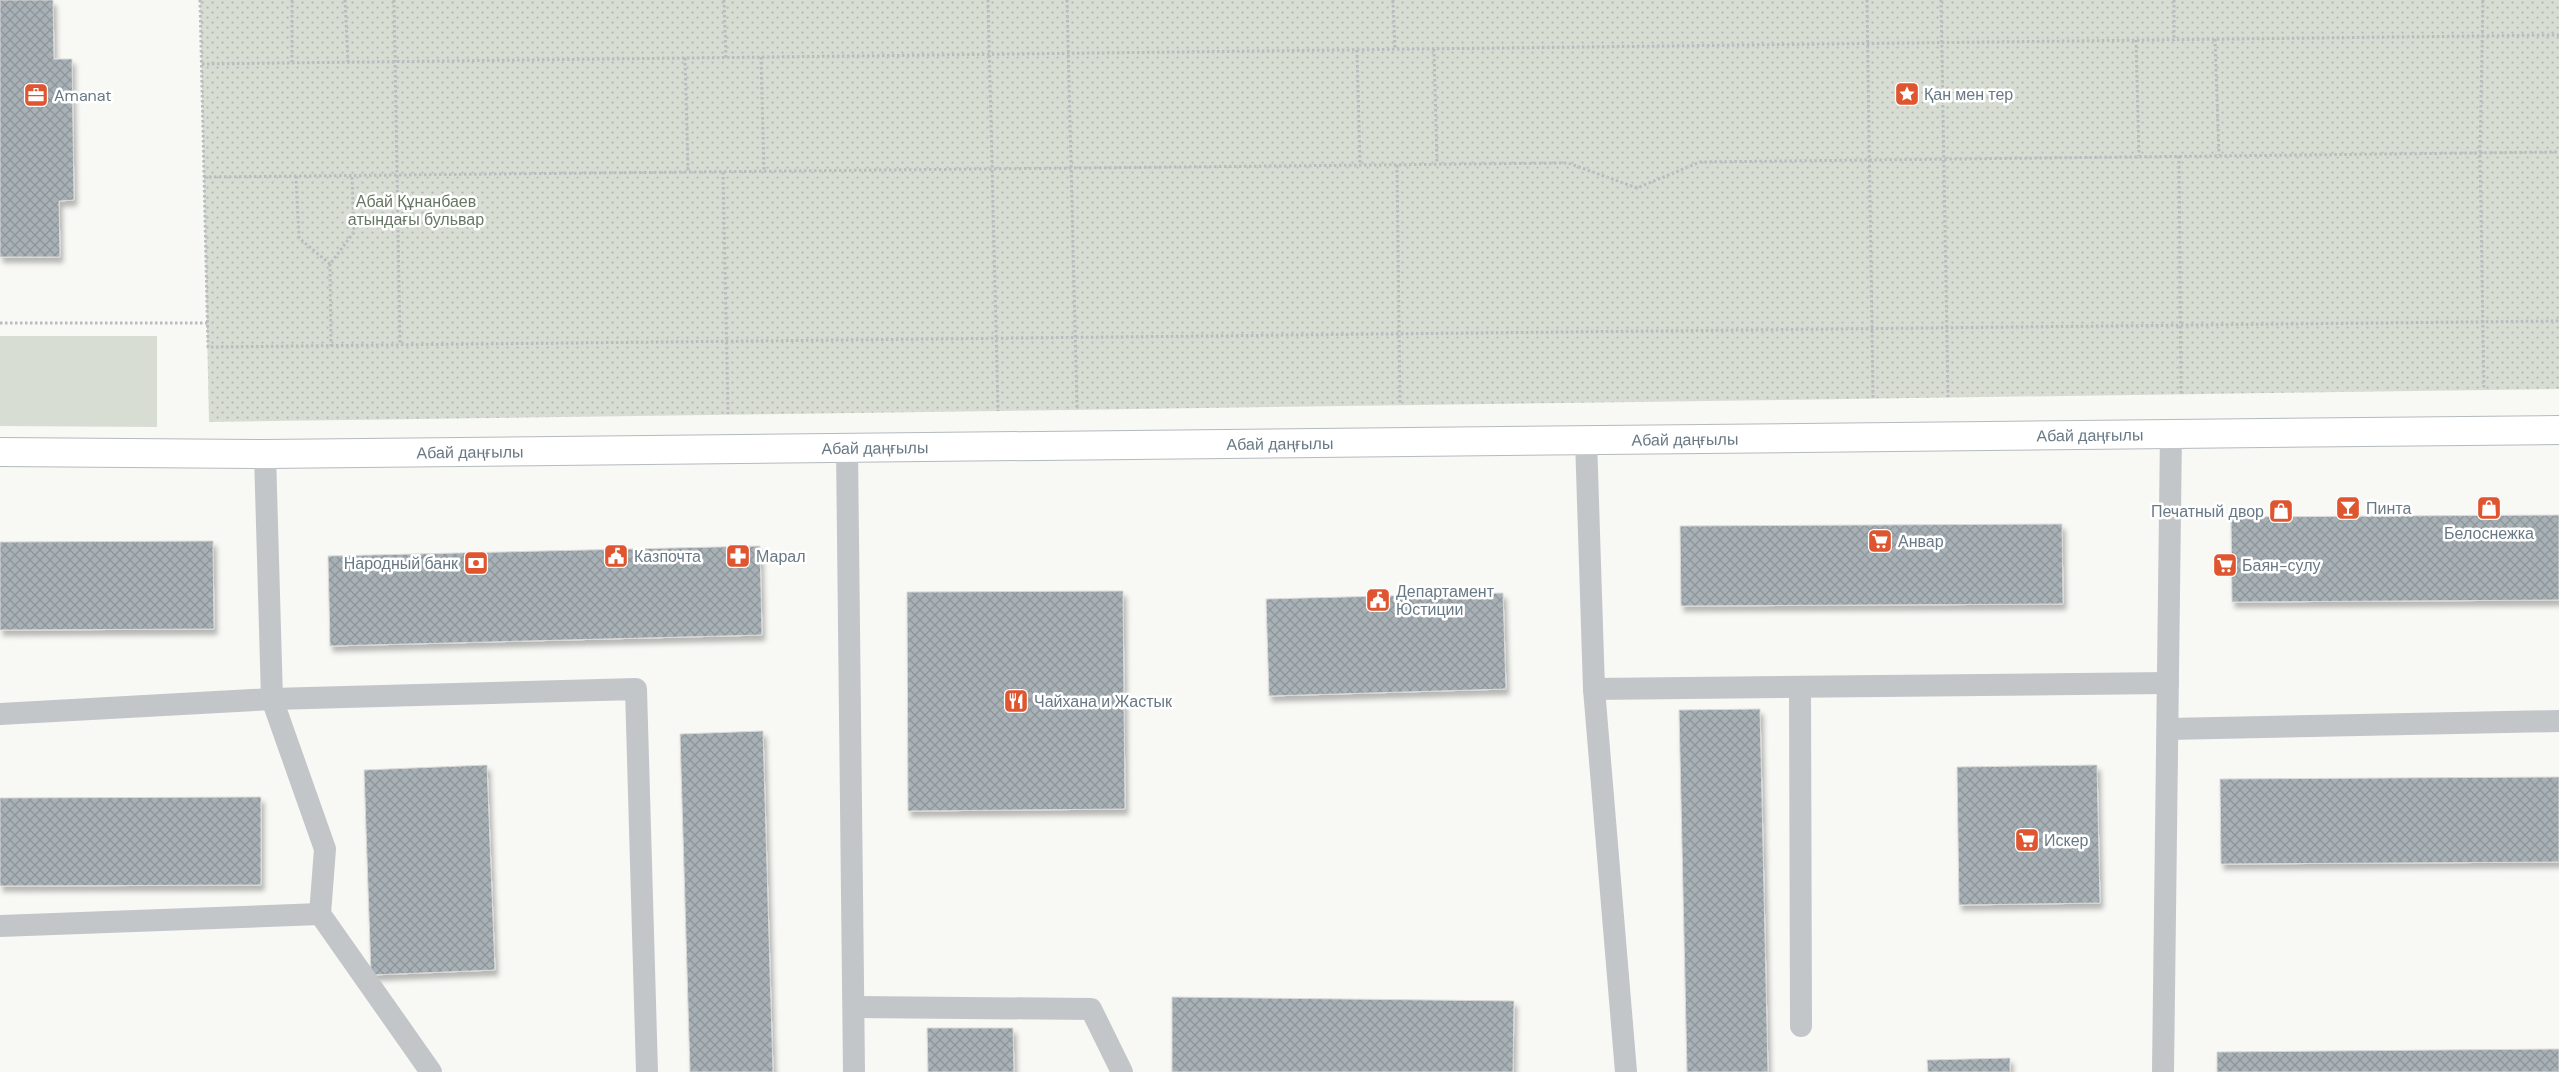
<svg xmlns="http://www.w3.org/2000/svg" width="2559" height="1072" viewBox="0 0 2559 1072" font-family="'DM Sans',sans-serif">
	<defs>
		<pattern id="park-dots" width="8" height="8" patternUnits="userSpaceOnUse" patternTransform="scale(1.25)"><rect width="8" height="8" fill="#d8ddd4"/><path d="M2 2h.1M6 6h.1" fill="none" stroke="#b3b8b2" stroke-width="1.8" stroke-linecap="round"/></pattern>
		<pattern id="building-cross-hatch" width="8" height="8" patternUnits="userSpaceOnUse" patternTransform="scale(1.25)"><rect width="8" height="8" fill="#a8b1b6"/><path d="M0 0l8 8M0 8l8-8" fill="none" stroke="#8d959a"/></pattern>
		<filter id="shadow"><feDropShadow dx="3" dy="5.5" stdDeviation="2.5" flood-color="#0004"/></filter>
	</defs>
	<rect width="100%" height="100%" fill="#f8f8f5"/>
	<!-- grass -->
	<polygon fill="#d8ddd4" points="0,336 157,336 157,427 0,426"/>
	<!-- park -->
	<polygon fill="url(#park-dots)" points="200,0 2559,0 2559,389 209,422"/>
	<!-- building -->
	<g fill="url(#building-cross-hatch)" stroke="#dadad8" filter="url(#shadow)">
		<polygon points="0,0 53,0 54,59 72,59 74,200 59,201 60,257 0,257"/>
		<polygon points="2559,515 2559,600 2232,602 2231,517"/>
		<polygon points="2062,524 2063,604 1681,606 1680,526"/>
		<polygon points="213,541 214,629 0,630 0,542"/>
		<polygon points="760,546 762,635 330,646 328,556"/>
		<polygon points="1123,591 1125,809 908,811 907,592"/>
		<polygon points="1503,593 1506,689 1269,696 1266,599"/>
		<polygon points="1760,709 1768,1072 1687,1072 1679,710"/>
		<polygon points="763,731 773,1072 690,1072 680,734"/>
		<polygon points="487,765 495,970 371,975 364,770"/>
		<polygon points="2097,765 2100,903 1959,905 1957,767"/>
		<polygon points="2559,777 2559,862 2221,864 2220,779"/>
		<polygon points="261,797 261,885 0,886 0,798"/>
		<polygon points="1172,997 1514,1001 1513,1072 1172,1072"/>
		<polygon points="927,1028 1013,1028 1014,1072 928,1072"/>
		<polygon points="2559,1049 2559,1072 2217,1072 2217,1052"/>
		<polygon points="2010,1058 2010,1072 1928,1072 1927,1060"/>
	</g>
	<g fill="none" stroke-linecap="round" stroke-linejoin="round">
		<defs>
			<g id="secondary">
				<path id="s1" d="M0 452 265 454 2559 430"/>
			</g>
		</defs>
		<!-- secondary casing -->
		<use href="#secondary" stroke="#b4babe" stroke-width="30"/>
		<!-- path -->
		<g stroke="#babdbf" stroke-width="3" stroke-dasharray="2.5 2.5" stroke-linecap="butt">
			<polyline points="200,0 208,347 2559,321"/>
			<polyline points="292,0 292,63"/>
			<polyline points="345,0 348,62"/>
			<polyline points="394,0 400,345"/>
			<polyline points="724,0 726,58"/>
			<polyline points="988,0 998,411"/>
			<polyline points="1067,0 1077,409"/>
			<polyline points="1393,0 1395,49"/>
			<polyline points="1867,0 1873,399"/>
			<polyline points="1941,0 1948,397"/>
			<polyline points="2174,0 2174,41"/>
			<polyline points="2483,0 2480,153 2484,390"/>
			<polyline points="2215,39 2219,155"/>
			<polyline points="2136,40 2139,156"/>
			<polyline points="1434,49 1437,164"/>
			<polyline points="1357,50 1360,165"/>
			<polyline points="761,57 764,171"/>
			<polyline points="685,58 688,172"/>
			<polyline points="202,64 2559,35"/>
			<polyline points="2179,156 2181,396"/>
			<polyline points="1397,165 1400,405"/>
			<polyline points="723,172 728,414"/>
			<polyline points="296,176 299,238 330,264 354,232 352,176"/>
			<polyline points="204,177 1568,163 1637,188 1700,162 2559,152"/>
			<polyline points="330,264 331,346"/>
			<polyline points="0,323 208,323"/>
		</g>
		<!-- lane -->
		<g stroke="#c2c6c9" stroke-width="22">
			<polyline points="1586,439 1594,689 2168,683"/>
			<polyline points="847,448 854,1072"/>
			<polyline points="265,454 272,699 325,849 320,914 431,1072"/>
			<polyline points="1800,687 1801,1026"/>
			<polyline points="1594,689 1626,1072"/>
			<polyline points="0,714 272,699 636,689 647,1072"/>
			<polyline points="2168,729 2559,721"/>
			<polyline points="0,926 320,914"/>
			<polyline points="855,1007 1091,1009 1122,1072"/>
			<polyline points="2163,1072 2171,433"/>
		</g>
		<!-- secondary -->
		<use href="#secondary" stroke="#fff" stroke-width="28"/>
	</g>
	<!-- icons -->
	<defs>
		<symbol id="sight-square" viewBox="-11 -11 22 22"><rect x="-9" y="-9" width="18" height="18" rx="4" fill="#de552f" stroke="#fff"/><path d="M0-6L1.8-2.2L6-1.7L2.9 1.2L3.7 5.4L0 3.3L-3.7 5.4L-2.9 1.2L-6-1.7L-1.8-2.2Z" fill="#fff"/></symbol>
		<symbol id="office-square" viewBox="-11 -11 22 22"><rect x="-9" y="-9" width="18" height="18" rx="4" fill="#de552f" stroke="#fff"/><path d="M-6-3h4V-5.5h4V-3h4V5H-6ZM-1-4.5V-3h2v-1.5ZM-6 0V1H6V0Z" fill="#fff"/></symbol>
		<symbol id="bar-square" viewBox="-11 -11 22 22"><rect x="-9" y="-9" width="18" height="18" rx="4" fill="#de552f" stroke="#fff"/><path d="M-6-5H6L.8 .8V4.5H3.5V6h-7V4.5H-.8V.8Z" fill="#fff"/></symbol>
		<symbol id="shop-square" viewBox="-11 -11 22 22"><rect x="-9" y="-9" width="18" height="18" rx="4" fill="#de552f" stroke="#fff"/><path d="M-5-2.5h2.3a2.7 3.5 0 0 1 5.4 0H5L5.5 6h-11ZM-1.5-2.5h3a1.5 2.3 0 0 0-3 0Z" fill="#fff"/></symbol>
		<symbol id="supermarket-square" viewBox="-11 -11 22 22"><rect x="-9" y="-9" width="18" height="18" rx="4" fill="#de552f" stroke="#fff"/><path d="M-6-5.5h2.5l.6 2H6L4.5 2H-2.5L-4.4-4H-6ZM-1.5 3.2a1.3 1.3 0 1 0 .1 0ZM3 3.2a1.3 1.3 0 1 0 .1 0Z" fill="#fff"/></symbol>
		<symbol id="civic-square" viewBox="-11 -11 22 22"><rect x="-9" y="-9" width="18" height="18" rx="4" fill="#de552f" stroke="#fff"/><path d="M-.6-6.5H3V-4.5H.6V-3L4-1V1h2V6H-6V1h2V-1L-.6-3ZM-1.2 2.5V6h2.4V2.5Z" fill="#fff"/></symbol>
		<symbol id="pharmacy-square" viewBox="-11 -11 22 22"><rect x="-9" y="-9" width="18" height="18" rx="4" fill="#de552f" stroke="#fff"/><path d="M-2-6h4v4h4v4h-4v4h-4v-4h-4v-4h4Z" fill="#fff"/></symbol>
		<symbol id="bank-square" viewBox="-11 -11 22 22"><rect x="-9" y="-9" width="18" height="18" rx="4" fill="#de552f" stroke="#fff"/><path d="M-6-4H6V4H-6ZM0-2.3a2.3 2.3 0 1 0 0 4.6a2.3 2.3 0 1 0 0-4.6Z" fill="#fff"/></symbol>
		<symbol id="restaurant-square" viewBox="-11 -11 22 22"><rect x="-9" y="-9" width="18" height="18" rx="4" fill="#de552f" stroke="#fff"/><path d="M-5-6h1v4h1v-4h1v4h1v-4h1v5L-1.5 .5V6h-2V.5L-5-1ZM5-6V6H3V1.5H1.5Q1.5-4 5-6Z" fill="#fff"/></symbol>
	</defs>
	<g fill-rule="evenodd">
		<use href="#sight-square" x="1893" y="80" width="28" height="28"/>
		<use href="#office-square" x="22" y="81" width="28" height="28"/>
		<use href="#bar-square" x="2334" y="494" width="28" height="28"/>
		<use href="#shop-square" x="2475" y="494" width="28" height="28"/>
		<use href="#shop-square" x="2267" y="497" width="28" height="28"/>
		<use href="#supermarket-square" x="1866" y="527" width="28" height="28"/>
		<use href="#civic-square" x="602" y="542" width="28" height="28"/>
		<use href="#pharmacy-square" x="724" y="542" width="28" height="28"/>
		<use href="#bank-square" x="462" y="549" width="28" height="28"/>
		<use href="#supermarket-square" x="2211" y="551" width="28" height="28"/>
		<use href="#civic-square" x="1364" y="586" width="28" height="28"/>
		<use href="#restaurant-square" x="1002" y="687" width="28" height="28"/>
		<use href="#supermarket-square" x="2013" y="826" width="28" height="28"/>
	</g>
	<g text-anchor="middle" stroke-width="5" stroke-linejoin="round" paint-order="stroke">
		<!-- poi labels -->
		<g font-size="16" fill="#687985" stroke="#fff" text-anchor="start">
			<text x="1924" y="100">Қан мен тер</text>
			<text x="54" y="101">Amanat</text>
			<text x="2366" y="514">Пинта</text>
			<text x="2264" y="517" text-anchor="end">Печатный двор</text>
			<text x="2489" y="539" text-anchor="middle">Белоснежка</text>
			<text x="1898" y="547">Анвар</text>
			<text x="634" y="562">Казпочта</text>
			<text x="756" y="562">Марал</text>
			<text x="458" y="569" text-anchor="end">Народный банк</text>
			<text x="2242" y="571">Баян-сулу</text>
			<text x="1396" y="597">Департамент<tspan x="1396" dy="18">Юстиции</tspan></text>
			<text x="1034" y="707">Чайхана и Жастык</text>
			<text x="2044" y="846">Искер</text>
		</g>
		<!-- park labels -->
		<g font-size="16" fill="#667863" stroke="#fff">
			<text x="416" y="207">Абай Құнанбаев<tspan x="416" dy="18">атындағы бульвар</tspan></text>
		</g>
		<!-- street labels -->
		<g font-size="16" fill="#687985" stroke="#fff">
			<text dy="6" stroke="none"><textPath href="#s1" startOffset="2090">Абай даңғылы</textPath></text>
			<text dy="6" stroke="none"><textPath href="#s1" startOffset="1685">Абай даңғылы</textPath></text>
			<text dy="6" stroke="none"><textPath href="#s1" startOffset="1280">Абай даңғылы</textPath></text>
			<text dy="6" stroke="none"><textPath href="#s1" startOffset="875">Абай даңғылы</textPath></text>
			<text dy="6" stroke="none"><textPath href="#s1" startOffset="470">Абай даңғылы</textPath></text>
		</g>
	</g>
</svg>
